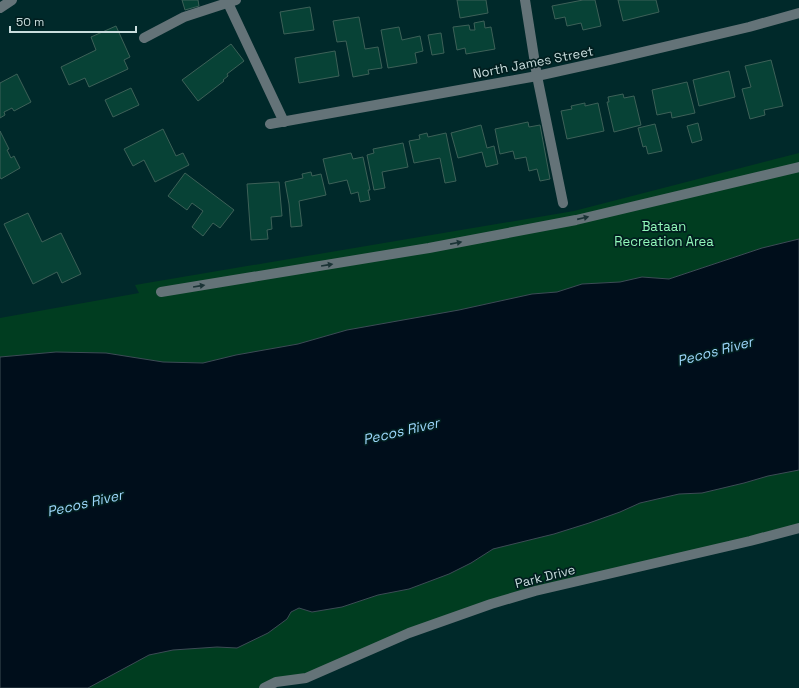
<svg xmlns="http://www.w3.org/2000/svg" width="799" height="688" viewBox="0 0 799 688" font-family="'Space Grotesk',sans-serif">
	<rect width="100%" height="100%" fill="#00292a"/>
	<!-- green -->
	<g fill="#003d20">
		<polygon points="799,153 799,239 762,248 669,279 642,277 620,282 582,284 557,292 532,294 459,310 347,330 298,344 236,355 203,363 163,362 106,353 56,352 0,357 0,318 139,293 135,285 574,211"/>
		<polygon points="799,470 799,528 491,604 306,678 264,688 88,688 149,655 173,650 217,647 237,647 291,612 299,608 313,612 378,595 409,589 449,574 471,563 493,549 554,534 589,523 620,512 640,503 679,494 702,492 744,483 768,476"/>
	</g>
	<!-- water -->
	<polygon fill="#000e1b" stroke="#3c4c55" points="799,239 799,470 768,476 744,483 702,493 679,494 640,503 620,512 589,523 554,534 493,549 471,563 449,574 409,589 378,595 342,607 312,612 299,608 291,612 287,619 268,633 237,648 217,647 173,650 149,655 88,688 0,688 0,357 56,352 106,353 163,362 203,363 236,355 298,344 347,330 459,310 532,294 557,292 582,284 620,282 642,277 669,279 762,248"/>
	<!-- building -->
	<g fill="#074236" stroke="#3d6158">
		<polygon points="182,0 198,0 199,6 185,10"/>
		<polygon points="457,0 486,0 488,13 460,18"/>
		<polygon points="583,0 595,0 601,26 583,30 581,23 567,26 565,17 555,19 552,6"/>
		<polygon points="618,0 656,0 659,12 623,21"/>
		<polygon points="310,7 314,30 284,34 280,12"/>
		<polygon points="359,17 365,49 378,47 382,68 368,70 369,74 353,77 346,41 337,42 333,21"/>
		<polygon points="484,21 485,28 491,27 495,49 466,54 465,48 457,50 453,27 469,25 470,30 475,30 474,23"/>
		<polygon points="116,26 130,57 124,60 128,69 89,87 85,78 69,85 61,67 96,50 91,37"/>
		<polygon points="399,27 402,40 420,36 423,51 415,53 417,63 388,68 381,30"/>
		<polygon points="441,33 444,53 432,55 428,35"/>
		<polygon points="231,44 244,61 227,74 228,76 223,80 224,81 198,101 182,80"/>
		<polygon points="335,51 339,76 299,83 295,58"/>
		<polygon points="771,60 783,106 764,110 765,115 750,119 742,89 751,87 745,66"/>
		<polygon points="729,71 735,97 699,106 693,80"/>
		<polygon points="17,74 31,102 14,111 12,108 4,112 5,115 0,118 0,83"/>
		<polygon points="687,82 695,113 672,118 671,112 657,115 652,90"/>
		<polygon points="131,88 139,105 113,117 105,100"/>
		<polygon points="623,94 624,98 634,96 641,125 614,132 607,102 609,102 608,97"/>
		<polygon points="585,103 585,106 598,103 604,131 567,139 561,111 572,109 571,106"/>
		<polygon points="528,122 529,127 540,125 550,179 540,181 537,169 529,171 526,157 515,159 513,151 500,154 495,129"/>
		<polygon points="698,123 702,140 692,143 687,126"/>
		<polygon points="655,124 662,151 648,154 646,146 643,147 638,128"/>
		<polygon points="481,125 487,148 494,146 498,164 486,167 482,152 458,158 451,133"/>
		<polygon points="163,129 176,156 183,153 189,165 155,182 144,160 133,166 124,149"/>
		<polygon points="0,131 9,149 7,150 11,158 14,156 20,168 1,179 0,177"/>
		<polygon points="427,133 428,137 446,133 456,181 445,183 440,158 414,163 409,141 420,139 419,135"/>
		<polygon points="403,143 408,167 382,172 385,188 374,190 367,155 374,153 373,149"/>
		<polygon points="351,153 353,159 363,157 370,190 368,190 370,200 360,202 358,192 351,194 347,180 329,184 323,159"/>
		<polygon points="311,172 312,176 321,174 326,195 299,201 302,226 291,227 289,204 285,182 303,178 302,174"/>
		<polygon points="185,173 234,210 220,228 213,223 203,236 192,227 203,211 192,203 187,210 168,196"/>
		<polygon points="279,182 282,216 271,217 272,229 267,230 268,239 251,240 247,184"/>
		<polygon points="28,213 42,242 61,233 81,274 62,283 57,272 33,284 4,224"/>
	</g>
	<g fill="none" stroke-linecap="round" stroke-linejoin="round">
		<!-- minor -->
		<g stroke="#647378" stroke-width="10">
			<polyline points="525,0 537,76 563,203"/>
			<polyline points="228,3 284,122"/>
			<polyline points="0,8 12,0"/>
			<polyline points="144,38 184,17 236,0"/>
			<polyline points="270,124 537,76 609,60 749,27 799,13"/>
			<polyline points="161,292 429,248 576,220 799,167"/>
			<polyline points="264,688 276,682 306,678 409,633 491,604 535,591 750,541 799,528"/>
		</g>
	</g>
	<!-- one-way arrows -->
	<defs><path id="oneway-solid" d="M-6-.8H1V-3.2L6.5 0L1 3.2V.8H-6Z"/></defs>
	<g fill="#1a3335">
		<use href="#oneway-solid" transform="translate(583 218) rotate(-13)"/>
		<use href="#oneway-solid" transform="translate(456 243) rotate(-11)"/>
		<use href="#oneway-solid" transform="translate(327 265) rotate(-9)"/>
		<use href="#oneway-solid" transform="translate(199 286) rotate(-9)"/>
	</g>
	<g text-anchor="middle" stroke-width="3.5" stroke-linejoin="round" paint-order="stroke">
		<!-- street labels -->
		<g font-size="13" fill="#c9dddd" stroke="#011e1f">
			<text transform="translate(533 62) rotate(-11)" y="5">North James Street</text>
			<text transform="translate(545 576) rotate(-14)" y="5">Park Drive</text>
		</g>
		<!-- park labels -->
		<g font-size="13" fill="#92f8ba" stroke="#011e1f">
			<text x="664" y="231">Bataan<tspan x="664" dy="15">Recreation Area</tspan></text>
		</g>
		<!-- water labels -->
		<g font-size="14" font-style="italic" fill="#9cd5f9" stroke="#011e1f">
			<text transform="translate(715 351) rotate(-15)" y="5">Pecos River</text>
			<text transform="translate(401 431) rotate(-13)" y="5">Pecos River</text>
			<text transform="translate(85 503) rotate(-13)" y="5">Pecos River</text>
		</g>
	</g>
	<!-- scale -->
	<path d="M10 26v6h126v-6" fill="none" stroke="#c9dddd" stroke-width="2"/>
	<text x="16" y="26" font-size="12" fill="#c9dddd" stroke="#011e1f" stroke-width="3" paint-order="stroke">50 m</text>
</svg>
